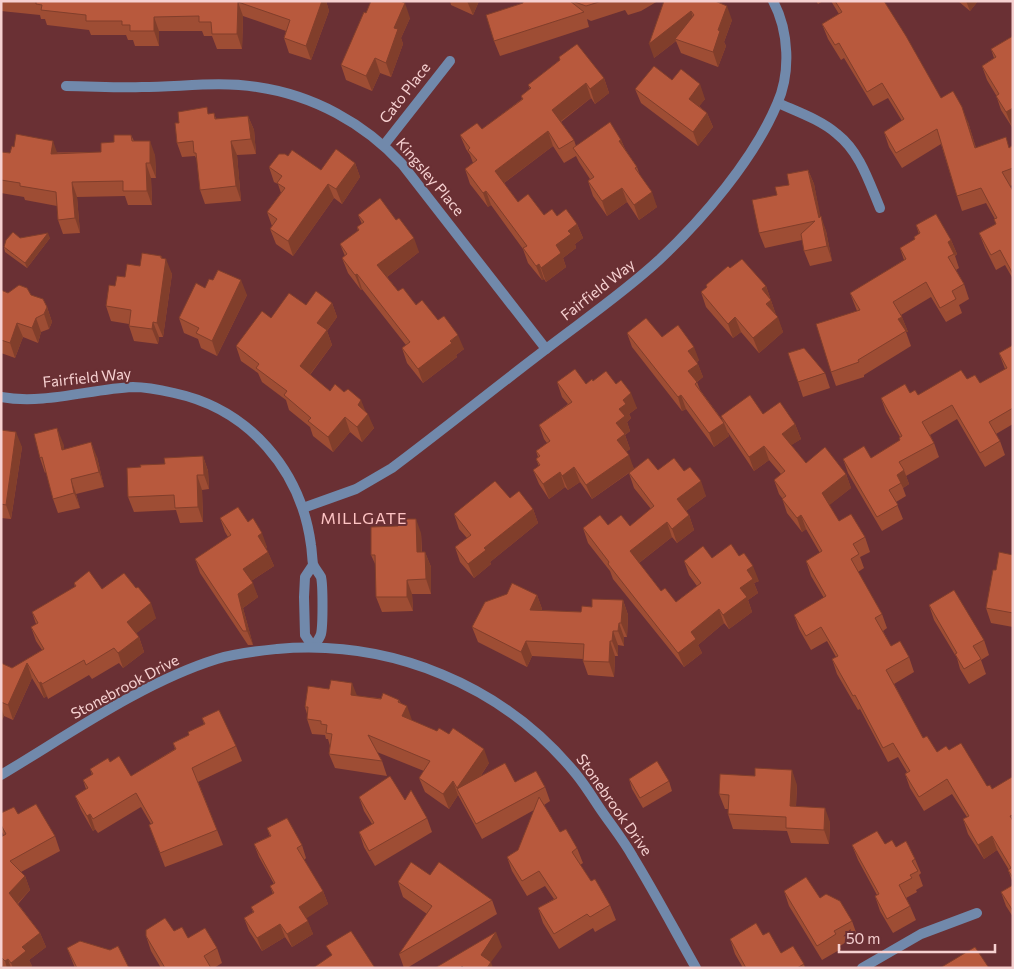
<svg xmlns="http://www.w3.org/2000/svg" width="1014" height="969" viewBox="0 0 1014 969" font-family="Commissioner,sans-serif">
	<rect width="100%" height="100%" fill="#6a3034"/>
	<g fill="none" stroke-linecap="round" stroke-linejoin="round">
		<!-- street -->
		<g stroke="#7189ab" stroke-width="10">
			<path d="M66 86C91 86 117 88 142 87 180 87 219 81 257 87 313 95 364 123 402 164L546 349"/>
			<path d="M778 103C798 112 821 120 837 134 860 152 869 182 880 208"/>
			<polyline points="384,145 450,61"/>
			<path d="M1 397C44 405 90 389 133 387 147 387 161 390 174 393 249 409 301 470 311 545 312 551 312 558 313 564 315 569 319 573 321 577 323 585 323 626 321 634 320 638 316 643 313 647L305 635 304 597 305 577 313 565"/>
			<path d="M303 508 356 489 392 468C440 432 486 395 533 359 575 326 620 296 659 260 702 220 754 159 777 104 791 73 789 31 773 1"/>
			<path d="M1 775C68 735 143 682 217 659 236 653 257 651 277 649 391 639 503 685 576 774 585 785 593 798 601 810 612 826 624 841 633 857 655 893 675 931 696 968"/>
			<polyline points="862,968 921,934 977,913"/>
		</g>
	</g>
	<!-- wall -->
	<g fill="#9e4d34">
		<polygon points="1,1 326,1 329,11 311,60 289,53 284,38 286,31 243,16 242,49 217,49 212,36 204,36 202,31 159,31 159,46 135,46 133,40 128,40 126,35 91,35 89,30 47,25 45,19 41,19 40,15 1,11"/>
		<polygon points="450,1 479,1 473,15 451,5"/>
		<polygon points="523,1 658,1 641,11 628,15 625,10 591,21 587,19 589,27 500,56 494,41 523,3"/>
		<polygon points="664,1 732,20 724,42 726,46 718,67 681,53 676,41 654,58"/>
		<polygon points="816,1 823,1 818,4"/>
		<polygon points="831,1 884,1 941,98 968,122 976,148 1010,147 1013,145 1013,185 1010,186 1013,191 1013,279 1005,265 996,270 985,248 979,233 996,224 994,219 995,219 986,203 962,211 957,196 941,144 902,168 889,147 884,132 902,121 888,98 873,106 844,58 841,60 828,39 822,24 839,14"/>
		<polygon points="958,1 978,1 970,11"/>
		<polygon points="366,13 410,18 401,38 403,44 391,77 380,73 372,91 346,80 341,65"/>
		<polygon points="1013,36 1012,127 1001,110 996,95 987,80 982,66 994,58 991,49"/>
		<polygon points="559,57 604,78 609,93 595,104 591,98 561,122 574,140 576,146 621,140 625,149 637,167 640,176 657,207 639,220 627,202 607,216 593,196 588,181 590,179 579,162 576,156 564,163 553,146 504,183 518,202 544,215 557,216 577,224 583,238 575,244 576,248 563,258 566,267 546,282 544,279 542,280 528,263 523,249 491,205 488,207 470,184 465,169 473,163 470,155 466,149 460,135 482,129 522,99 521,96 530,89 528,85 560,60"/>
		<polygon points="672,80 705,99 699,106 707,113 713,127 698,146 641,103 635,89"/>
		<polygon points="214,113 216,119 248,116 254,130 256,154 237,155 241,201 205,204 200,190 197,160 195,156 182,157 177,143 179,123 210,114"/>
		<polygon points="131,135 134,141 155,155 156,178 151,178 152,205 128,205 125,196 77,197 80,233 63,234 58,220 57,206 25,200 24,197 1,193 1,152 10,153 101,152 114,142"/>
		<polygon points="288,156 321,170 355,163 360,177 342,204 334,198 293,256 276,244 270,229 272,226 267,212 281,193 278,184 274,182 269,167"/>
		<polygon points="808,170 814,184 820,217 826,231 832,261 810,266 804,251 802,240 765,248 759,233 777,195"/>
		<polygon points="358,215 419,252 387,277 398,291 438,320 464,349 456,355 457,357 423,383 407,363 402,348 406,345 362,289 361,290 348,273 342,258 345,256 340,244 358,231 357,227 362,224"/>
		<polygon points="916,225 951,240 957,254 955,256 959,268 956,270 964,284 969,299 959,305 962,313 946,322 931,297 901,315 908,332 906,332 911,346 864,375 864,377 836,386 831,372 857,311 850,293 904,260 900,248 915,240 914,237 919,234"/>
		<polygon points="20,238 50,238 27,268 5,252 4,247"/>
		<polygon points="161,256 172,274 163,337 159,337 158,344 134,341 129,326 129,324 111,321 106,306 125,277 140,266"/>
		<polygon points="730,268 766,286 776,315 783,332 759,353 741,332 733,338 706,307 701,292 707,287 706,285"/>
		<polygon points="213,280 247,295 217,356 201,348 198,339 184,333 179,318 205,288"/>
		<polygon points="1,290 8,293 31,295 47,307 52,322 49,329 41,332 38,343 23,337 15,358 1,353"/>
		<polygon points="332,303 337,317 327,331 332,345 310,375 330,391 365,411 374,428 362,442 350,432 333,452 313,436 310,427 289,410 286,400 262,382 258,373 241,361 236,346 271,318 306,305"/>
		<polygon points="627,333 662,337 699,360 697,362 703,377 697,382 700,390 723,421 721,416 763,414 795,424 801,439 791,445 806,463 846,474 851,488 829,505 839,521 865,537 870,552 860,557 864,568 858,572 882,614 887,628 883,631 891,646 909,657 914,672 894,684 923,738 937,752 949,750 987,786 992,789 1013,779 1013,883 1008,870 1009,870 997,850 984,859 968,834 963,819 967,817 952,794 924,811 910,788 905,774 907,772 898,757 888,762 860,709 858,710 837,674 832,659 836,657 827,641 811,650 799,629 794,615 824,598 811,576 806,561 820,553 806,529 802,532 787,513 782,498 779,494 774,480 781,474 769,460 754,471 727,431 729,436 714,447 686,409 682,411 632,347"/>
		<polygon points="1013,345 1013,424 996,434 1000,441 1005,455 985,467 957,419 930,435 934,443 939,457 906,476 909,484 903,488 906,496 896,502 903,519 882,531 848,473 843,459 871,458 900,440 900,437 886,412 881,398 910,393 918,395 967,379 980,383 1005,369 999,353"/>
		<polygon points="825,373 830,388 803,397 798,382"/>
		<polygon points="593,381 616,384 637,408 629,414 631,418 627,422 630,431 625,435 630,449 626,452 634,469 684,471 706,496 686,511 689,515 694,530 677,543 672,537 639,563 661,591 676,602 697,586 689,575 684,561 712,558 759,581 754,583 758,593 748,600 752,612 729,629 724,623 698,645 702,653 684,667 613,579 610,571 588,543 583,528 608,525 630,526 651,509 634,488 629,473 592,499 580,482 568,490 565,487 549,499 539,484 533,470 539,466 536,459 538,457 536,451 547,443 544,439 539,425 568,404 562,397 557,382 586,384"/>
		<polygon points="1,430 22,447 11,519 1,518"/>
		<polygon points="63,443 64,449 97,457 104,487 76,494 80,508 58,513 53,499 46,472 45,473 40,458"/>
		<polygon points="203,456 208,471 209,489 202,490 203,522 180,523 176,510 134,512 128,497 141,467 165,464"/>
		<polygon points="510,498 533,509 538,523 490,562 491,564 474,578 460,562 455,547 467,538 459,529 454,514"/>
		<polygon points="220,518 248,522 267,547 266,548 274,566 251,581 258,597 243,608 253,645 248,645 200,573 195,559 228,537 225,532"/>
		<polygon points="421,533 422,552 425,552 431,567 431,594 412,594 413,611 382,612 376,597 376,566 371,555"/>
		<polygon points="1013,555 1013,627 991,623 986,608 996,570"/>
		<polygon points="74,583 102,589 156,618 136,633 139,637 144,652 123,668 119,663 92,679 89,675 48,699 47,696 44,698 32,678 13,720 4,716 1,722 1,663 12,668 42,650 36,641 31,627 36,624 32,612 75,587"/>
		<polygon points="537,595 542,609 542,611 581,612 592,607 623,600 628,615 627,637 624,637 624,646 618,645 618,656 615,656 614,677 588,675 583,661 583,659 532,656 527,667 478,642 472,627"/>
		<polygon points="929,605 984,640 989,655 981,660 986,674 969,684 960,669 957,658 934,620"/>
		<polygon points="357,696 399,700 412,721 489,763 480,777 545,787 550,801 544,805 560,832 577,848 583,863 580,865 591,881 610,905 616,920 595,932 593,928 559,949 543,923 538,908 554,899 545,886 527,896 512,871 507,857 518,850 534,810 482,839 458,795 449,809 425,792 419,778 424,771 377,752 382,761 387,776 335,768 329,754 330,746 328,739 326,739 325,735 312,734 307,719 307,714 305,707"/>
		<polygon points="202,718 236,746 242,761 198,782 223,845 165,867 149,825 151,824 141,807 98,833 95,829 93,831 81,810 75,796 86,789 83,780 92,775 90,769 110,762 131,776 175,749 173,743 189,735 204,724"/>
		<polygon points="629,779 669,781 672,791 643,808 632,789"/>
		<polygon points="797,785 796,806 830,822 829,844 791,843 787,831 733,829 728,814 728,809 725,809 719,794"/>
		<polygon points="359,797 405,800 427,818 432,832 375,866 364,847 359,832 372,824 364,811"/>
		<polygon points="1,813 18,814 55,836 60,851 21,872 25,876 30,890 18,904 40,933 46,947 29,960 32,966 29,968 4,968 1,964 1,837 4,836 1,830"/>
		<polygon points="267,828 302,845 306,858 304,860 323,891 328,904 306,918 313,934 292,947 285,937 262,951 249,931 244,918 253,912 251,907 273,894 270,886 274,884 259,857 254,844 270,836"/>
		<polygon points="885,844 896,847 915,859 921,873 919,875 923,886 916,890 917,892 906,898 910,906 916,920 893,933 880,911 875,896 877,895 858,860 852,845"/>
		<polygon points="430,875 492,900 497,914 407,968 404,968 399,954 427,914 403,897 398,882"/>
		<polygon points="1013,885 1013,917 1006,906 1001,892"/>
		<polygon points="784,891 820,898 852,921 857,935 840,946 841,949 822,960 789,906"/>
		<polygon points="174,931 188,938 217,948 222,963 214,968 161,968 151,951 146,936"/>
		<polygon points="763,935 781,953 804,964 805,968 743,968 735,954 730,939"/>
		<polygon points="67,948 129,968 75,968"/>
	</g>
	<!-- shaded-wall -->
	<g fill="#813e2b">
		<polygon points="322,1 326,1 329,11 311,60 306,46"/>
		<polygon points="467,1 479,1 473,15"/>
		<polygon points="966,1 978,1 970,11"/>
		<polygon points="238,2 243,16 242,49 237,34"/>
		<polygon points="405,3 410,18 401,38 403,44 391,77 386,63 394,28"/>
		<polygon points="727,6 732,20 724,42 726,46 718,67 713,52 718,30"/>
		<polygon points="691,11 696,26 675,39 676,41 654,58 649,44"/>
		<polygon points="154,17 159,31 159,46 154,31"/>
		<polygon points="375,58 380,73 372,91 366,76"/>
		<polygon points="604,78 609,93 595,104 590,89"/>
		<polygon points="586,83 591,98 557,124 552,110"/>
		<polygon points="700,84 705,99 694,113 689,99"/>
		<polygon points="962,107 968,122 980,163 975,148"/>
		<polygon points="1013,108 1013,126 1012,127 1006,112"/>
		<polygon points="707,113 713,127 698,146 693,132"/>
		<polygon points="248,116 254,130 256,154 251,139"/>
		<polygon points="548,131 553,146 501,185 495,171"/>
		<polygon points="621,140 627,154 619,141"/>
		<polygon points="53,141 58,155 51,154"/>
		<polygon points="150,141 155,155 156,178 150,163"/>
		<polygon points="231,141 237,155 241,201 236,186"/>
		<polygon points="146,163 151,178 152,205 147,191"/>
		<polygon points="355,163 360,177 342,204 336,189"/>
		<polygon points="808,170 814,184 824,233 819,218"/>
		<polygon points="72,182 77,197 80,233 75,218"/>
		<polygon points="328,184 334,198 293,256 288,241"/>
		<polygon points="622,188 627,202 607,216 602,201"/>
		<polygon points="486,191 491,205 488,207 483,193"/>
		<polygon points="652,192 657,207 639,220 634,205"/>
		<polygon points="821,216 826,231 832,261 827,246"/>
		<polygon points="577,224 583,238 575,244 576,248 563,258 566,267 546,282 541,268 556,245 568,231"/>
		<polygon points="48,233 50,238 27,268 25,263"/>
		<polygon points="414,238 419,252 383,280 377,265"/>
		<polygon points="951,240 957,254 955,256 948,242"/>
		<polygon points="161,256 165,267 166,259 172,274 163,337 157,323"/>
		<polygon points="539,264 544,279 542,280 536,266"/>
		<polygon points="357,274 362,289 361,290 355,275"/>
		<polygon points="241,280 247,295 217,356 212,341"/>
		<polygon points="766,286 776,315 772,318 762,289"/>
		<polygon points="332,303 337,317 327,331 332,345 305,381 300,366 317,323"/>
		<polygon points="47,307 52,322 49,329 44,314"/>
		<polygon points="735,317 741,332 733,338 728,324"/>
		<polygon points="778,317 783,332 759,353 753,338"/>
		<polygon points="902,317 908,332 906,332 898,319"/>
		<polygon points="36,318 41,332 38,343 32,328"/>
		<polygon points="153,322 159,337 158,344 152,329"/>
		<polygon points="17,323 23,337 15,358 10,343"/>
		<polygon points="458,335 464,349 456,355 457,357 423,383 418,369"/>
		<polygon points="694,347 699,360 693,365 688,351"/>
		<polygon points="698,364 703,377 693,385 688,371"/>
		<polygon points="631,393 637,408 629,414 631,418 627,422 630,431 625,435 630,449 622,455 617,440 616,423 619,409 623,400"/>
		<polygon points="681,395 686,409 682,411 678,397"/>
		<polygon points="361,400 367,415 358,405"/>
		<polygon points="368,414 374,428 362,442 357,427"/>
		<polygon points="345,417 350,432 333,452 328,437"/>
		<polygon points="724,423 729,436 714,447 709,433"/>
		<polygon points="795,424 801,439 787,448 782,434"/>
		<polygon points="57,428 63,443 68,464 62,450"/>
		<polygon points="16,432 22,447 11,519 6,505"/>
		<polygon points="91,442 97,457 104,487 99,472"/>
		<polygon points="764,446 769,460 754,471 749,457"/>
		<polygon points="629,455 634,469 592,499 586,485"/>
		<polygon points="203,456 208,471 209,489 204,475"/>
		<polygon points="574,467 580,482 568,490 562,476"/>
		<polygon points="904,470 909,484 903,488 897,475"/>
		<polygon points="560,472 565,487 549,499 543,484"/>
		<polygon points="846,474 851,488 827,507 822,493"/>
		<polygon points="197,475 202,490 203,522 198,507"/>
		<polygon points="71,479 76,494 80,508 74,493"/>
		<polygon points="701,481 706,496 682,514 677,499"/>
		<polygon points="533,509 538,523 490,562 491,564 474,578 468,564 484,548"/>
		<polygon points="689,515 694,530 677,543 672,529"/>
		<polygon points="801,515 806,529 802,532 797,518"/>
		<polygon points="416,519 421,533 422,567 417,552"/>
		<polygon points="667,522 672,537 635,566 630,551"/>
		<polygon points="262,533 267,547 263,550 258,536"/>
		<polygon points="268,552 274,566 248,583 243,569"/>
		<polygon points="425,552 431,567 431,594 426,579"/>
		<polygon points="753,566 759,581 754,583 758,593 748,600 752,612 729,629 723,615 740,588 747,570"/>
		<polygon points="407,580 412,594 413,611 407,597"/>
		<polygon points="253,583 258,597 243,608 253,645 247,631 238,594"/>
		<polygon points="537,595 542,609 535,625 530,610"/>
		<polygon points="623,600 628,615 627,637 621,623"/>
		<polygon points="151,603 156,618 133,636 127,622"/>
		<polygon points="719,609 724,623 698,645 702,653 684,667 678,653 691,632"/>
		<polygon points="619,623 624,637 624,646 618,631"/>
		<polygon points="613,631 618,645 618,656 612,641"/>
		<polygon points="139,637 144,652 123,668 118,653"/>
		<polygon points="526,641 532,656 527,667 521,652"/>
		<polygon points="610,641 615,656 614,677 609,662"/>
		<polygon points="27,663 32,678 13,720 8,705"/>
		<polygon points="41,682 47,696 44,698 39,683"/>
		<polygon points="352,683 358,698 351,695"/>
		<polygon points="399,700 403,713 407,706 412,720 402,716 398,702"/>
		<polygon points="1,707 4,716 1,722"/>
		<polygon points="484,749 489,763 464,801 457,789 462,803 457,788"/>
		<polygon points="792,770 797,785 795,821 790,806"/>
		<polygon points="453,781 458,795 449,809 443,794"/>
		<polygon points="825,808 830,822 829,844 824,830"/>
		<polygon points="90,814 95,829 93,831 87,816"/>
		<polygon points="992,836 997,850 984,859 978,845"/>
		<polygon points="25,876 30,890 14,907 9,893"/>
		<polygon points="323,891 328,904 304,920 299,907"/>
		<polygon points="308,921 313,934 292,947 287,934"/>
		<polygon points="280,924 285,937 262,951 257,938"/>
		<polygon points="496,932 502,947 491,962 493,968 485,968 481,955"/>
		<polygon points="40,933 46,947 29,960 32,966 29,968 13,968 11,963 22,947"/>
		<polygon points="8,959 11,968 7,968 5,961"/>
	</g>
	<!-- building -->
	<g fill="#b8593d" stroke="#813e2b">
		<polygon points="36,1 322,1 306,46 284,38 290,20 238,2 237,34 212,34 211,22 199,22 199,16 154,17 154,31 130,31 130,25 122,25 122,21 86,21 86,15 41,10 42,5 36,4"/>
		<polygon points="371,1 400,1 405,3 394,28 398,29 386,63 375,58 366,76 341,65 364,12 366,13"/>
		<polygon points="523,1 570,1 584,12 494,41 486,15 523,3"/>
		<polygon points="572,1 602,1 586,6"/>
		<polygon points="664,1 715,1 727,6 718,30 720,31 713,52 675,39 694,15 691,11 649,44"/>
		<polygon points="835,1 884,1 906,36 941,98 953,91 962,107 975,148 1006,137 1009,148 1013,145 1013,168 1002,172 1013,191 1013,274 1000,250 991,255 979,233 996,224 994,219 997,218 981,188 957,196 937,129 896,153 884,132 904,119 882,83 867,92 839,43 835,45 822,24 842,12"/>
		<polygon points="1013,36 1013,108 1006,112 996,96 999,94 982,66 996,57 991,49"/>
		<polygon points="577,44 604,78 590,89 586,83 552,110 574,140 559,149 548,131 495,171 518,202 528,194 544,215 552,209 557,216 566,209 577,224 568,231 571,234 556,245 561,253 541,268 539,264 536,266 523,248 527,246 486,191 483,193 465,169 477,160 468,150 470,148 460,135 477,123 482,129 523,99 521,96 531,88 528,85 560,60 559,57"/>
		<polygon points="654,66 672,80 681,69 700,84 689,99 707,113 693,132 635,89"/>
		<polygon points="207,107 208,114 214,113 215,119 248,116 251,139 231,141 236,186 200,190 196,153 194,153 193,141 177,143 175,123 179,123 178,112"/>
		<polygon points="610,122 621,140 619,141 637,167 635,168 652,192 634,205 622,188 602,201 588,181 594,177 573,148"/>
		<polygon points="16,134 53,141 51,154 101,152 101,143 114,142 114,135 131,135 132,141 150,141 150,163 146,163 147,191 123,191 123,181 72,182 75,218 58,220 56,192 20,186 20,183 1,180 1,152 10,153 12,146 14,147"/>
		<polygon points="336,149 355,163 336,189 328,184 288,241 270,229 277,219 267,212 285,188 277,183 282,176 269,167 279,154 285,154 288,156 292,150 321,170"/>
		<polygon points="808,170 819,218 821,216 827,246 804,251 801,234 815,221 759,233 752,200 777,195 775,187 789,185 787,174"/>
		<polygon points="380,198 396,220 399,218 414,238 377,265 398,291 403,288 416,305 422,300 438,320 444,316 458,335 450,341 452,343 418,369 402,348 410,342 357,274 355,275 342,258 347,254 340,244 359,230 357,227 364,222 358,215"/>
		<polygon points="936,214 951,240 948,242 954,254 948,257 964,284 952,291 956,299 940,308 926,282 893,302 902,317 898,319 906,331 858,360 859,362 831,372 816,324 860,310 850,293 906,259 900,248 915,239 914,237 920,233 916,225"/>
		<polygon points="13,232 20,238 48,233 25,263 4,247 6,240"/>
		<polygon points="142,253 161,256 161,258 166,259 157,323 153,322 152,329 129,326 131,310 106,306 109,285 115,286 117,276 125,277 127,264 140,266"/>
		<polygon points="742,259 766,286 762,289 771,300 766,304 778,317 753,338 735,317 728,324 701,292 707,287 706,285 728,266 730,268"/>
		<polygon points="218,270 241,280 212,341 196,333 199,328 179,318 196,283 205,288 209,279 213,280"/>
		<polygon points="19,285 27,288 31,295 43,299 47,307 44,314 36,318 32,328 17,323 10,343 1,340 1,290 8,293"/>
		<polygon points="316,291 332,303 317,323 327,330 300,366 330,391 335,384 344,392 348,389 361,400 358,405 368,414 357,427 345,417 328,437 308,421 311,418 284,395 287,391 256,368 259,364 236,346 262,311 271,318 289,293 306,305"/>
		<polygon points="646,318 662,337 678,325 694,347 688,351 698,364 688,371 697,382 695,384 724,423 709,433 681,395 678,397 627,333"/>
		<polygon points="1013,345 1013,408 989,422 1000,441 980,453 952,405 922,422 934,443 899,462 904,470 897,475 901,483 889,490 898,505 877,517 843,459 864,446 871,458 900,440 899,438 902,436 881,398 905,384 910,393 915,390 918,395 961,370 967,379 975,375 980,383 1007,368 999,353"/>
		<polygon points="804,348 825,373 798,382 788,353"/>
		<polygon points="575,369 586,384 592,379 593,381 606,371 616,384 621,380 631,393 623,400 626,404 619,409 625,416 616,423 625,434 617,440 629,455 586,485 574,467 562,476 560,472 543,484 533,470 540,465 536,459 540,456 536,451 550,441 539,425 572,402 557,382"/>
		<polygon points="750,395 763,414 780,402 795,424 782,434 806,463 825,447 846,474 822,493 839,521 851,514 865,537 853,544 859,554 851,559 882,614 875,618 891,646 900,641 909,657 886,670 923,738 927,736 937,752 946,746 949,750 961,743 987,786 990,785 992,789 1012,777 1013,779 1013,815 1010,816 1013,821 1013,878 1008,870 1011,868 992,836 978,845 963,819 969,816 947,779 919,797 905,774 910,771 893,743 883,748 855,695 853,696 832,659 838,656 821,627 806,636 794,615 826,596 806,561 822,551 801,515 797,518 782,499 786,496 774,480 785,471 764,446 749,457 721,416"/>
		<polygon points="57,428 62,450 91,442 99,472 71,479 74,493 53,499 42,457 40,458 34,434"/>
		<polygon points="1,430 16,432 6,505 1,504"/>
		<polygon points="203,456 204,475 197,475 198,507 175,508 174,495 128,497 127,468 141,467 140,465 165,464 164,458"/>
		<polygon points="648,458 658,470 674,458 684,471 690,467 701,481 677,499 689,515 672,529 667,522 630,551 661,591 665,588 676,602 701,583 684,561 703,546 712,558 731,544 739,556 744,553 753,566 747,570 753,579 740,588 747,597 723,615 719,609 691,632 696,639 678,653 608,564 609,562 583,528 600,515 608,525 621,515 630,526 654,506 629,473"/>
		<polygon points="495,481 510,498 519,491 533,509 484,548 486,550 468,564 455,547 471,535 454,514"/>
		<polygon points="238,507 248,522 253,518 262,533 258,536 268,552 243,569 253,583 238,594 247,631 243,631 195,559 231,535 220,518"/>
		<polygon points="398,519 416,519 417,552 425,552 426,579 407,580 407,597 376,597 375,555 371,555 371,527 398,526"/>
		<polygon points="999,552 1013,555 1013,613 986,608 993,570 996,570"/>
		<polygon points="89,571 102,589 124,573 136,588 138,587 151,603 127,622 139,637 118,653 114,648 86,665 84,660 42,684 41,682 39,683 27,663 8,705 1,702 1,663 12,668 44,649 31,627 38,623 32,612 76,586 74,583"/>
		<polygon points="512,583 537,595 530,610 581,612 582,606 592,607 592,599 623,600 621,623 619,623 618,631 613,631 612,641 610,641 609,662 583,661 584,644 526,641 521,652 472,627 485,602 507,594"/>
		<polygon points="954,590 984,640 973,646 981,659 964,669 955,654 957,653 929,605"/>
		<polygon points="331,680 352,683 351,695 381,699 383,693 399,700 398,702 407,706 402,716 437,731 439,728 449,734 453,728 484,749 457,788 453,781 443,794 419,778 430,761 368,735 382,761 329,754 332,734 326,733 327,725 321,724 321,721 307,719 308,707 305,707 308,686 329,689"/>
		<polygon points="219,710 236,746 192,768 217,830 160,853 149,825 153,823 136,793 93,819 90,814 87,816 75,796 88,788 83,780 93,774 90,769 108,758 110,762 119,756 131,776 176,749 173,743 189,735 188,732 205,724 202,718"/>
		<polygon points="657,761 669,781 640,798 629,779"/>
		<polygon points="505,763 515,782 536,771 545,787 476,824 457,789"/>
		<polygon points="755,768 792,770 790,806 825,808 824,830 786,828 786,817 728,814 729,795 719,794 720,774 755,776"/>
		<polygon points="390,776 405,800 411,790 427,818 369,851 359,832 374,823 359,797"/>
		<polygon points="539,797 560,832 566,829 577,848 572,852 591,881 595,879 610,905 590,917 587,914 554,934 538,908 557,898 539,871 522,881 507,857 518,850"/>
		<polygon points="36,804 55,836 10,861 25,876 9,893 40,933 22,947 26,951 11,963 8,959 5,961 1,957 1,837 6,834 1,825 1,813 14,807 18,814"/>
		<polygon points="287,818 302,845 297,848 323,891 299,907 308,921 287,934 280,924 257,938 244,918 254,912 251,907 274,893 270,886 275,883 254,844 271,836 267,828"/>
		<polygon points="877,831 885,844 892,840 896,847 906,841 915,859 912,861 918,871 910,875 912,878 899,885 910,906 887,919 875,896 879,894 852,845"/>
		<polygon points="411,862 430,875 439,862 492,900 399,954 432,906 398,882"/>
		<polygon points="806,877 820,898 826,894 840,901 852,921 834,931 836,934 817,946 784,891"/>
		<polygon points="1013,885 1013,911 1001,892"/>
		<polygon points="165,918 174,931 182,927 188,938 205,928 217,948 204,956 211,968 165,968 146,936 146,930"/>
		<polygon points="756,923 763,935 769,932 781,953 793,946 804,964 797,968 746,968 730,939"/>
		<polygon points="351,931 375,968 313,968 332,955 326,946"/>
		<polygon points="496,932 481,955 491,962 487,968 464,968 462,966 461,968 435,968"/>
		<polygon points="80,941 110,950 118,946 129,968 77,968 67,948"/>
		<polygon points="975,947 989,968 940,968"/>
	</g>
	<g text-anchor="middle" stroke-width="4" stroke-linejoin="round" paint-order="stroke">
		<!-- street labels -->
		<g font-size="15" fill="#f6d1d1" stroke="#6a3034">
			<text transform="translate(405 93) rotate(-52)" y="5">Cato Place</text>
			<text transform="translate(430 177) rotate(50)" y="5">Kingsley Place</text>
			<text transform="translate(598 290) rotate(-38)" y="5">Fairfield Way</text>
			<text transform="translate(87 378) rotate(-6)" y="5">Fairfield Way</text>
			<text transform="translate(125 687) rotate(-28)" y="5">Stonebrook Drive</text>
			<text transform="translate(614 805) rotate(55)" y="5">Stonebrook Drive</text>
		</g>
		<!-- neighbourhood labels -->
		<g font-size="16" letter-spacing="1" fill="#fec4c4" stroke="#6a3034">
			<text x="364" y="524">MILLGATE</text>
		</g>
	</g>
	<!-- border -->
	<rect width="1014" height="969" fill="none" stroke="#f6d1d1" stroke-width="5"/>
	<!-- scale -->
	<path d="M839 944v8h156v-8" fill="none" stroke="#f6d1d1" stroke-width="2.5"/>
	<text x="846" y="944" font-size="15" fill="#f6d1d1" stroke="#6a3034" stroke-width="4" paint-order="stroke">50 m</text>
</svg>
